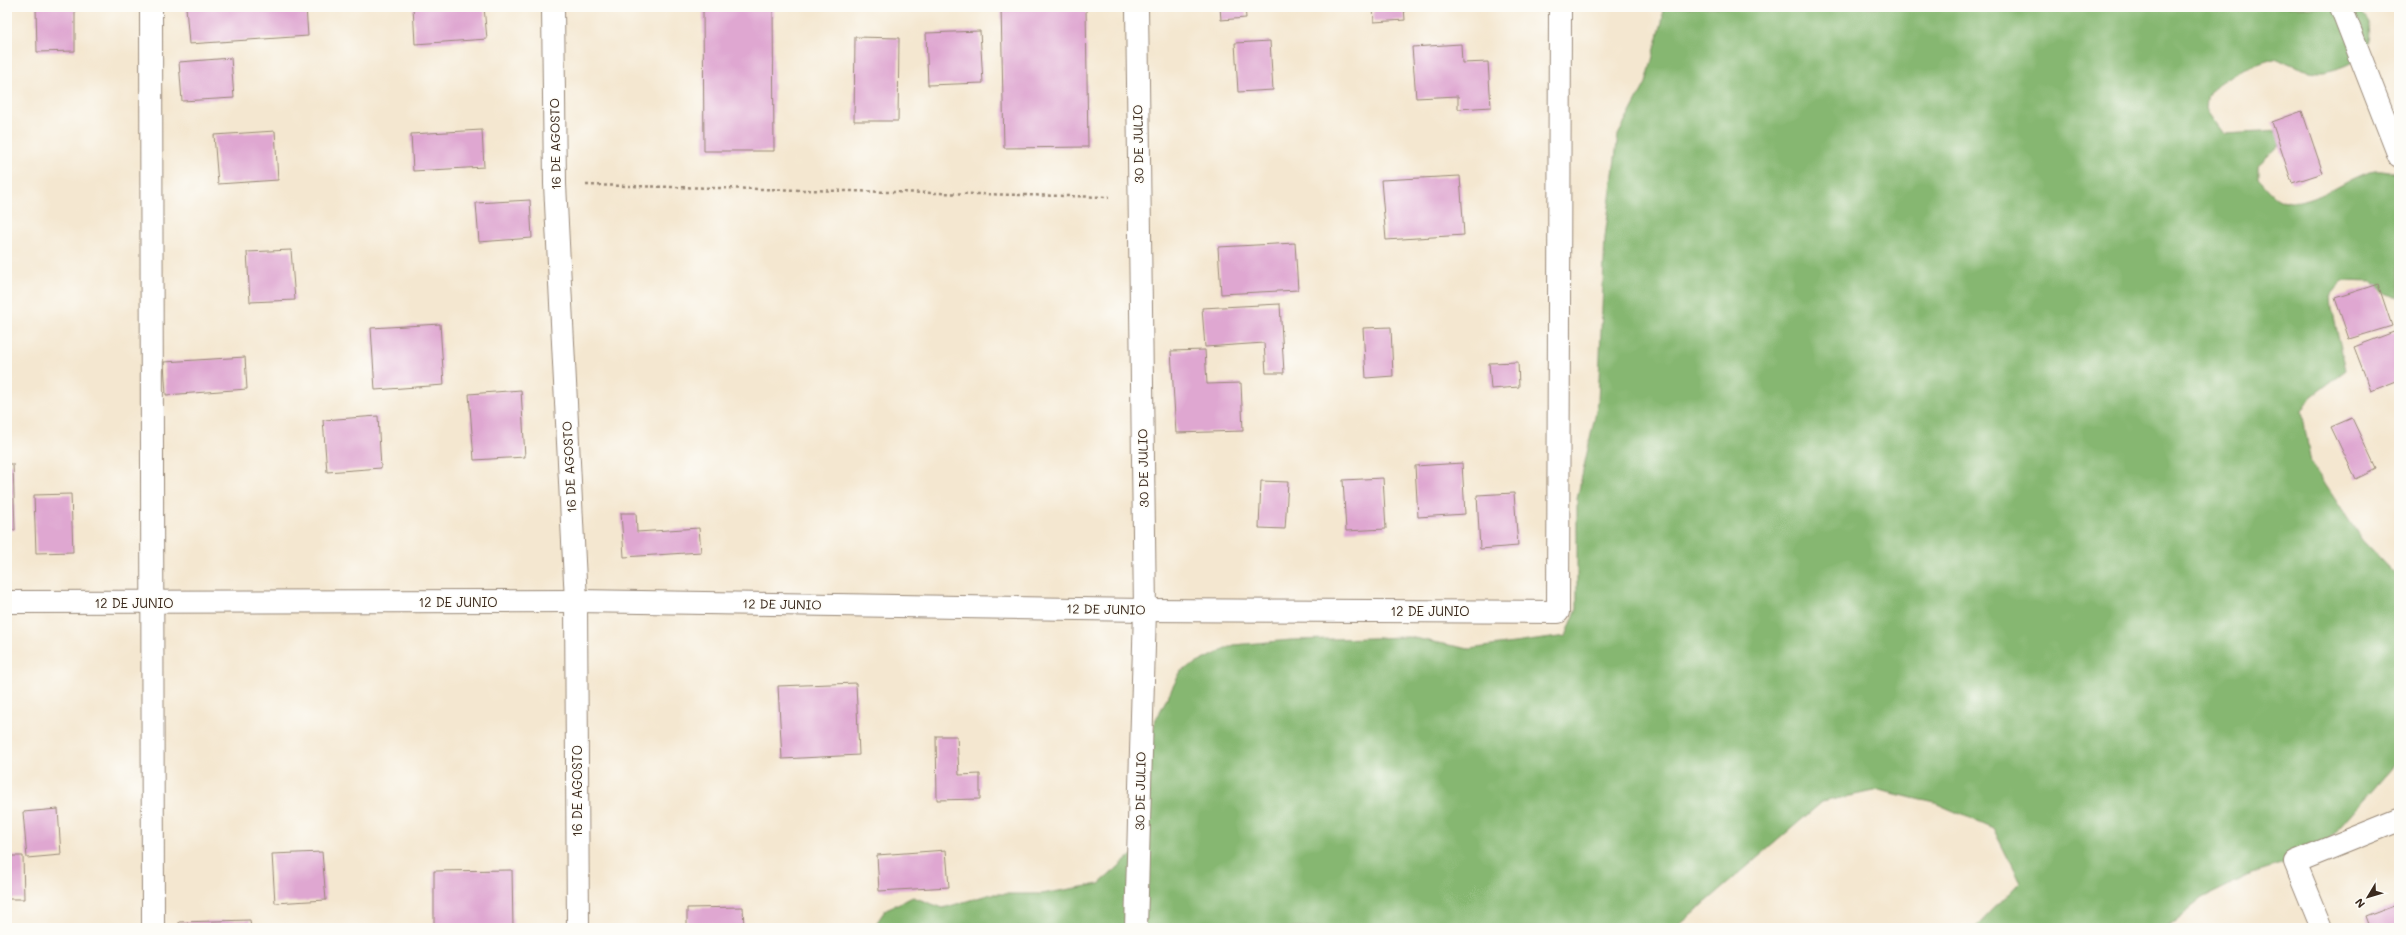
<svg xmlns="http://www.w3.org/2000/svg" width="2406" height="935" viewBox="0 0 2406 935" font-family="Mali,sans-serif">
	<rect width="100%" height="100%" fill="#fdfcf7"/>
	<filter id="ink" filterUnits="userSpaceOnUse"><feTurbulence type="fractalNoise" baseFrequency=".025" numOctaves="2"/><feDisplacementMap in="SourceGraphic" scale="8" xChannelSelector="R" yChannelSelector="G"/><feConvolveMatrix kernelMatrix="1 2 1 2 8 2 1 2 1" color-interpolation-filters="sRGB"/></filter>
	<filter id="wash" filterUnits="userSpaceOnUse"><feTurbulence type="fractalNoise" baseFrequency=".012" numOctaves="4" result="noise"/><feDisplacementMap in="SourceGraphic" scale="16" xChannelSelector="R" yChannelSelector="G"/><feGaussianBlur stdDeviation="0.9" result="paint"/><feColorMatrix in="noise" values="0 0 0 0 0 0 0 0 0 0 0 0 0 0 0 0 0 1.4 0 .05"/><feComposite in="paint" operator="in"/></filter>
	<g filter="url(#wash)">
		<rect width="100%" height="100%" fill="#f4e7d0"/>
		<!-- forest -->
		<path fill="#86b771" stroke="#607048" d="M1662 7H2356C2360 13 2369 20 2370 27 2376 55 2345 69 2322 72 2308 73 2290 64 2278 58 2260 62 2219 77 2209 93 2206 97 2207 104 2206 109L2224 134 2279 131 2280 145 2258 165V178C2264 184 2271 194 2278 198 2308 215 2345 175 2375 171 2382 170 2392 173 2399 174V298L2385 293 2373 282 2342 281 2331 294 2332 309 2346 370 2311 397 2302 411 2311 463 2362 540 2399 579V760L2318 852 2256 872 2203 898 2165 928H1975L2020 882 1993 828 1935 803 1878 790 1822 802 1676 928H873L886 909 913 897 943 908 991 894H1042L1099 884 1142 846 1154 723 1181 671 1234 645 1291 640 1409 637 1469 649 1566 636 1577 608V499L1598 402 1605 237 1618 135 1646 83 1663 18Z"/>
		<g id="blocks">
			<!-- building -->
			<g fill="#dfa7d1">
				<polygon points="36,7 75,7 75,51 37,52"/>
				<polygon points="186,7 306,7 308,36 189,44"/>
				<polygon points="413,7 484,7 487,39 415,44"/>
				<polygon points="703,7 773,7 774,151 704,151"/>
				<polygon points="1001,7 1086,7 1088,147 1004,148"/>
				<polygon points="1220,7 1245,7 1246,18 1221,20"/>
				<polygon points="1373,7 1404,7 1405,20 1374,22"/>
				<polygon points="980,31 983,83 928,85 926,33"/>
				<polygon points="855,37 899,38 898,121 854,121"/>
				<polygon points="1270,41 1273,90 1238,92 1235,43"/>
				<polygon points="1461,44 1462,63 1488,62 1491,107 1458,109 1458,96 1416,98 1412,47"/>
				<polygon points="231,58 234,98 182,101 179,62"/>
				<polygon points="2302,111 2323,173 2292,183 2272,122"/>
				<polygon points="482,130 484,167 413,171 411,134"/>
				<polygon points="275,131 278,180 218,184 214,135"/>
				<polygon points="1460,176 1464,235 1386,240 1381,180"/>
				<polygon points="530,200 532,238 479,242 476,203"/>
				<polygon points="1295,243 1298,290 1221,294 1218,247"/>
				<polygon points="291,250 295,300 250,302 247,252"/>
				<polygon points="2378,284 2392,326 2349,339 2335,298"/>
				<polygon points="1280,304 1284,373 1266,373 1264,343 1205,347 1202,308"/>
				<polygon points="440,324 444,385 375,390 371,328"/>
				<polygon points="1391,327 1393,376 1366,378 1363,328"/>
				<polygon points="2399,330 2399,380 2371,391 2354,347"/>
				<polygon points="1205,350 1207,384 1241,383 1243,431 1176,433 1171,351"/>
				<polygon points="245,357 247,389 166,395 164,362"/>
				<polygon points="1518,362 1519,387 1491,389 1489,363"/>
				<polygon points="521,390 525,457 474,460 469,394"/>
				<polygon points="378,416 381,468 327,472 323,420"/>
				<polygon points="2352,418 2376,469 2356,479 2331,427"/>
				<polygon points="1462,463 1465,514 1418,517 1415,466"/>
				<polygon points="7,464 13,464 15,530 7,530"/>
				<polygon points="1383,478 1386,529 1346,531 1343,480"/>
				<polygon points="1261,481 1288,482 1285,529 1259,528"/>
				<polygon points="1514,493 1518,546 1480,549 1477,495"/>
				<polygon points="71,494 73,552 36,553 34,495"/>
				<polygon points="621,513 636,513 637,532 699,528 701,552 624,557"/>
				<polygon points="856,683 859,755 782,759 778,686"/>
				<polygon points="936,736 957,736 959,775 980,774 980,799 937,800"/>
				<polygon points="58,809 61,855 27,858 23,812"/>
				<polygon points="946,850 949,887 879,891 877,855"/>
				<polygon points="322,852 326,900 275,903 272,854"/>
				<polygon points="7,856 23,856 24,899 7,899"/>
				<polygon points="512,870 513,928 434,928 434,871"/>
				<polygon points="2399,904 2399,928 2369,928 2365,917"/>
				<polygon points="743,907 744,928 687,928 687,908"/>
				<polygon points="250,920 251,928 180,928 179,922"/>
			</g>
		</g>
	</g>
	<g filter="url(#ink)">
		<use href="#blocks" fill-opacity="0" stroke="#988877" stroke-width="1"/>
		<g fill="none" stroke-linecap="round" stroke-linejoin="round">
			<defs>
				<g id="street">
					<polyline points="151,7 153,928"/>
					<polyline points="553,7 555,184 576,601 578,928"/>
					<polyline points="2341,7 2399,156"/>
					<polyline points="7,602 576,601 1145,610 1558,612 1560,7"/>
					<polyline points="1136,928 1145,610 1137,7"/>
					<polyline points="2322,928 2295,862 2399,820"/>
				</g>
			</defs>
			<!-- street casing -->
			<use href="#street" stroke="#988877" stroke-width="24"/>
			<!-- path -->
			<polyline stroke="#988877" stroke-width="2.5" stroke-dasharray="3 3" stroke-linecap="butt" points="586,185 1109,197"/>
			<!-- street -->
			<use href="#street" stroke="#fff" stroke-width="22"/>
		</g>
	</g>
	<g text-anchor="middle" stroke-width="3" stroke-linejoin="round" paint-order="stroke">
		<!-- street labels -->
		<g font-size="13" fill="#3b2a1e" stroke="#fdfcf7">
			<text transform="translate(555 144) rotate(-91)" y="5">16 DE AGOSTO</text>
			<text transform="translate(1138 144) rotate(-91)" y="5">30 DE JULIO</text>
			<text transform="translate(569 467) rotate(-93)" y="5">16 DE AGOSTO</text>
			<text transform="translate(1143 468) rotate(-91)" y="5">30 DE JULIO</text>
			<text x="458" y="607">12 DE JUNIO</text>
			<text x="134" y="608">12 DE JUNIO</text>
			<text transform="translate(782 604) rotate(1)" y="5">12 DE JUNIO</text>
			<text transform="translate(1106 609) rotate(1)" y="5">12 DE JUNIO</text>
			<text x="1430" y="616">12 DE JUNIO</text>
			<text transform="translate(577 791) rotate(-90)" y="5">16 DE AGOSTO</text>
			<text transform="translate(1140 791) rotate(-89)" y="5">30 DE JULIO</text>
		</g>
	</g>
	<!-- margin -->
	<rect width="2406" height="935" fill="none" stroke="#fdfcf7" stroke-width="24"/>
	<!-- north arrow -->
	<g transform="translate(2368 897) rotate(232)" stroke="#fdfcf7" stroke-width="3" paint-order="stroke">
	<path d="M0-3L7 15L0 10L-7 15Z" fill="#3b2a1e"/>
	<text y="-6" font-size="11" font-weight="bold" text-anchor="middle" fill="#3b2a1e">N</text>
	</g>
</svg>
